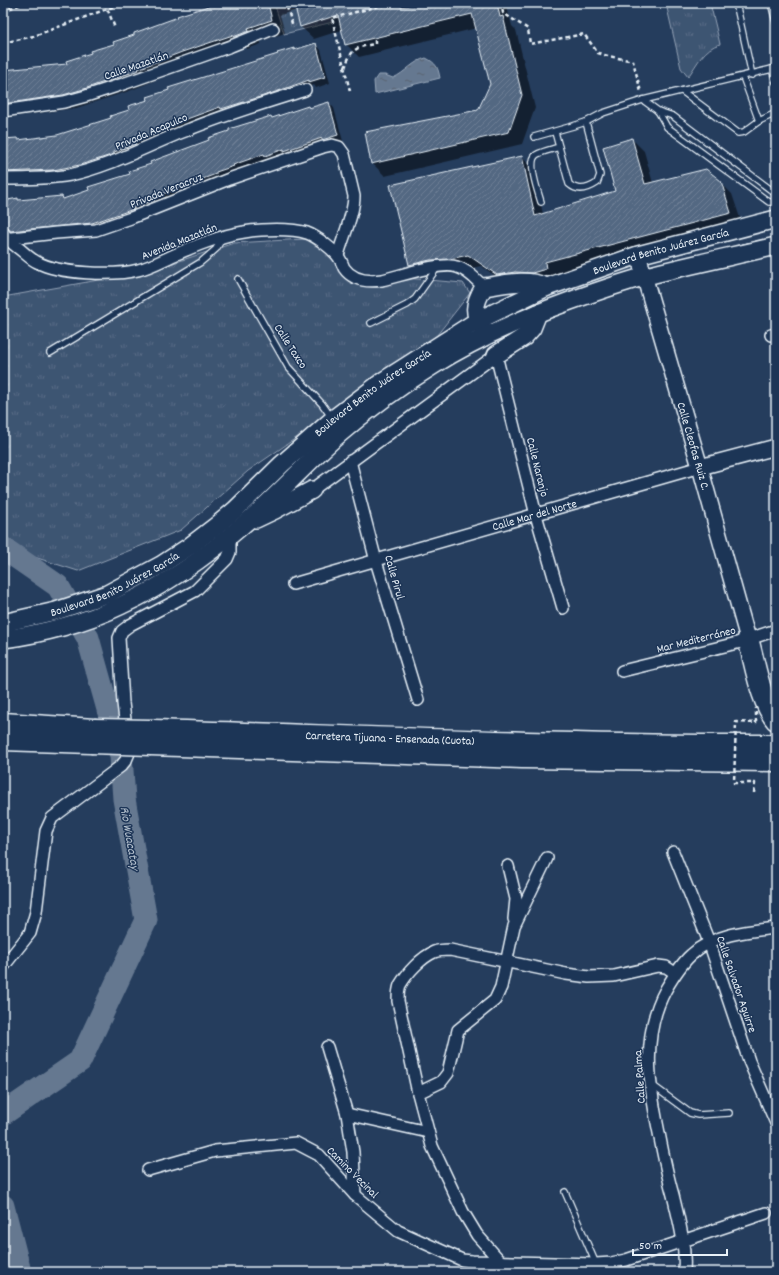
<svg xmlns="http://www.w3.org/2000/svg" width="779" height="1275" viewBox="0 0 779 1275" font-family="Dekko,sans-serif">
	<defs>
		<pattern id="grass-tufts" width="24" height="20" patternUnits="userSpaceOnUse"><rect width="24" height="20" fill="#3e5472"/><path d="M3 7l-1-3M5 7V3M7 7l1-3M15 17l-1-3M17 17v-4M19 17l1-3" fill="none" stroke="#5a6d87"/></pattern>
		<pattern id="water-ripples" width="26" height="14" patternUnits="userSpaceOnUse"><rect width="26" height="14" fill="#657890"/><path d="M2 4q2-2 4 0t4 0M15 11q2-2 4 0t4 0" fill="none" stroke="#576270"/></pattern>
		<pattern id="building-hatch" width="6" height="6" patternUnits="userSpaceOnUse"><rect width="6" height="6" fill="#536782"/><path d="M-1 1l2-2M0 6l6-6M5 7l2-2" fill="none" stroke="#6c7d94"/></pattern>
	</defs>
	<rect width="100%" height="100%" fill="#253d5d"/>
	<filter id="ink" filterUnits="userSpaceOnUse"><feTurbulence type="fractalNoise" baseFrequency=".025" numOctaves="2"/><feDisplacementMap in="SourceGraphic" scale="8" xChannelSelector="R" yChannelSelector="G"/><feConvolveMatrix kernelMatrix="1 2 1 2 8 2 1 2 1" color-interpolation-filters="sRGB"/></filter>
	<g filter="url(#ink)">
		<!-- grass -->
		<g fill="url(#grass-tufts)" stroke="#93a2b5">
			<polygon points="274,3 329,3 333,22 284,34"/>
			<path d="M686 3H710L720 44C704 48 697 64 688 77L681 68 667 8Z"/>
			<polygon points="305,239 337,248 348,273 463,283 470,293 437,335 392,372 248,471 181,530 78,571 3,547 3,297 149,271 234,243"/>
		</g>
		<!-- water -->
		<path fill="url(#water-ripples)" stroke="#99a8ba" d="M426 58C436 63 438 67 440 78L375 94 374 81 378 75H385L393 78C405 73 413 61 426 58Z"/>
		<!-- shadow -->
		<g fill="#0007">
			<polygon points="224,3 506,3 512,26 516,30 535,108 522,144 385,176 372,163 479,111 491,84 477,28 359,57 346,44 342,30 314,39 301,27 297,10 280,15 285,33 261,41 261,44 247,49 246,47 195,64 129,91 76,108 3,118 3,71 69,65 115,45"/>
			<polygon points="316,44 321,50 330,83 316,88 314,85 86,171 3,178 3,140 17,139 19,140 58,136 112,119 130,110 293,49 295,51"/>
			<polygon points="329,103 334,108 343,141 98,228 17,236 5,225 3,202 17,199 20,201 62,197 64,199 90,191 152,165 272,119 308,107 310,109"/>
			<polygon points="632,139 644,151 653,183 720,182 732,194 742,224 556,274 557,280 510,286 481,266 462,270 442,272 422,277 410,265 391,186 522,157 533,169 543,214 616,192"/>
		</g>
		<g fill="none" stroke-linecap="round" stroke-linejoin="round">
			<!-- river -->
			<g stroke="#657890" stroke-width="23">
				<polyline points="3,548 58,586 88,638 121,756 124,799 146,920 80,1061 3,1114"/>
				<polyline points="3,1206 20,1272"/>
			</g>
		</g>
		<!-- building -->
		<g fill="url(#building-hatch)" stroke="#e8f1f8">
			<polygon points="218,3 268,3 272,20 248,28 249,31 233,37 233,35 182,52 138,69 139,70 84,89 63,95 3,104 3,70 67,64 66,61 91,53 90,51 114,44 113,42 134,35 134,33 178,17 177,16"/>
			<polygon points="308,3 401,3 401,7 418,3 497,3 500,17 503,16 522,95 509,132 371,164 365,132 478,110 490,84 472,14 345,45 338,15 300,27 295,7"/>
			<polygon points="316,43 325,77 309,82 309,80 270,94 221,109 220,107 173,124 173,125 153,132 154,135 135,141 136,144 114,152 114,154 99,159 80,165 53,170 3,172 3,139 17,138 18,140 57,135 111,118 110,116 129,110 128,106 148,100 147,97 169,90 168,88 278,54 277,53 294,48 294,50"/>
			<polygon points="329,102 338,135 322,140 322,138 284,151 284,149 265,156 264,154 233,165 234,166 216,172 216,174 155,197 155,200 134,207 134,209 92,223 10,231 7,226 4,225 3,201 18,198 18,200 62,196 63,199 89,190 88,187 130,174 129,171 151,164 150,162 209,140 208,138 229,131 229,129 271,116 272,118 308,106 309,108"/>
			<polygon points="632,138 645,184 706,169 721,181 731,213 545,262 546,269 532,273 515,272 497,275 468,255 450,259 430,260 409,265 390,185 522,156 535,216 615,191 603,147"/>
		</g>
		<g fill="none" stroke-linecap="round" stroke-linejoin="round">
			<defs>
				<g id="lane">
					<polyline points="736,3 752,75"/>
					<polyline points="771,3 776,22"/>
					<polyline points="772,69 776,82"/>
					<polyline points="743,77 759,121"/>
					<polyline points="682,91 738,133 744,132 759,121 776,113"/>
					<polyline points="643,100 658,111 667,127 769,202 776,202"/>
					<polyline points="658,111 673,116 775,193 776,195"/>
					<path d="M555 132 569 184C578 192 588 189 597 183L600 175 586 122"/>
					<polyline points="534,137 573,126 586,122 603,113 643,100 772,69 776,67"/>
					<path d="M541 202C538 192 528 164 535 156 538 152 554 149 559 147"/>
					<polyline points="238,279 288,367 322,404 332,418"/>
					<polyline points="371,323 407,305 415,299 437,268"/>
					<polyline points="50,353 201,262 216,249 223,237"/>
					<polyline points="652,1085 690,1113 698,1115 729,1113"/>
					<polyline points="565,1192 596,1264"/>
				</g>
				<g id="street">
					<polyline points="3,111 64,102 86,96 123,84 231,46 273,29"/>
					<path d="M3 179C25 179 48 179 70 175 112 166 150 144 190 129 227 114 267 102 305 90"/>
					<path d="M3 232C6 239 12 243 17 247 24 252 30 259 37 262 59 274 114 276 138 270 150 267 161 261 172 256 195 246 219 236 244 232 260 229 292 228 307 233 317 237 330 247 337 255 340 258 342 263 344 268 353 281 368 282 382 280 400 276 442 261 457 267 468 270 476 280 484 287"/>
					<path d="M3 239 56 233 96 230 131 218 229 179 323 147 332 145 339 147 344 154 354 196C354 214 343 237 338 255"/>
					<polyline points="771,335 776,334"/>
					<polyline points="350,461 376,561 418,700"/>
					<polyline points="312,490 496,355 536,515 563,608"/>
					<path id="s1" d="M293 584 700 467"/>
					<polyline points="622,671 737,643 776,630"/>
					<polyline points="673,852 709,942 749,1061 776,1123"/>
					<polyline points="508,866 516,899 514,919"/>
					<polyline points="3,967 30,933 36,912 46,831 52,818 121,766 126,760 129,753 123,703 119,638 122,631 130,625 195,591 227,559 230,552 230,536"/>
					<polyline points="327,1047 347,1114 353,1152 355,1195"/>
					<path d="M418 1093 398 1001C398 995 398 990 400 985 407 973 422 957 434 952 439 950 444 950 450 950L566 974 589 977 614 976 658 966 666 967 675 973"/>
					<polyline points="347,1114 428,1132"/>
					<polyline points="148,1170 215,1151 296,1143 319,1155 355,1195 398,1231 462,1260 472,1261 596,1264 611,1263 626,1260 766,1213"/>
					<polyline points="500,1261 477,1235 463,1212 432,1146 418,1093 441,1082 448,1073 458,1030 495,1000 501,987 514,926 547,858"/>
					<path d="M684 1272C686 1244 679 1221 673 1195 667 1174 663 1154 659 1133 649 1085 641 1034 666 989 673 977 681 964 691 955 713 934 747 931 776 928"/>
				</g>
				<g id="secondary">
					<path id="s2" d="M638 255 700 467 748 639"/>
					<polyline points="700,467 776,447"/>
				</g>
				<g id="primary">
					<path d="M483 331C473 313 473 305 484 287 505 284 526 278 547 287"/>
					<polyline points="496,355 524,337 532,328 538,313"/>
					<polyline points="256,519 275,510 312,490"/>
					<path id="s3" d="M3 623 56 611 107 594 161 565 190 546 216 526 235 510 282 464 333 419 383 381 477 321 547 287 638 255 776 219"/>
					<path d="M3 639C42 634 87 622 122 605 166 585 207 556 244 524 277 497 305 464 337 436 367 410 400 386 434 365 477 338 523 318 570 301 595 292 621 283 646 276 689 265 733 256 776 246"/>
				</g>
				<g id="highway">
					<path d="M748 639C755 662 760 701 776 720"/>
					<polyline points="3,723 94,729"/>
					<path id="s4" d="M152 730C360 736 568 746 776 745"/>
					<polyline points="3,740 91,743"/>
					<polyline points="151,745 522,758 776,761"/>
				</g>
			</defs>
			<!-- lane casing -->
			<use href="#lane" stroke="#e8f1f8" stroke-width="8"/>
			<!-- street casing -->
			<use href="#street" stroke="#e8f1f8" stroke-width="14"/>
			<!-- secondary casing -->
			<use href="#secondary" stroke="#e8f1f8" stroke-width="18"/>
			<!-- primary casing -->
			<use href="#primary" stroke="#e8f1f8" stroke-width="20"/>
			<!-- highway casing -->
			<use href="#highway" stroke="#e8f1f8" stroke-width="23"/>
			<!-- path -->
			<g stroke="#e8f1f8" stroke-width="2.5" stroke-dasharray="4 3" stroke-linecap="butt">
				<polyline points="105,3 115,28"/>
				<polyline points="290,3 286,4 293,27"/>
				<polyline points="501,3 503,13 528,29 530,44 584,34 598,53 608,56 633,61 641,92"/>
				<polyline points="3,11 24,3"/>
				<polyline points="3,43 34,36 123,3"/>
				<path d="M345 68C351 49 356 47 375 44V38"/>
				<polyline points="350,91 332,18 392,3"/>
			</g>
			<!-- lane -->
			<use href="#lane" stroke="#1d3557" stroke-width="5.5"/>
			<!-- street -->
			<use href="#street" stroke="#1d3557" stroke-width="11"/>
			<!-- secondary -->
			<use href="#secondary" stroke="#1d3557" stroke-width="15"/>
			<!-- primary -->
			<use href="#primary" stroke="#1d3557" stroke-width="17"/>
			<!-- highway -->
			<use href="#highway" stroke="#1d3557" stroke-width="20"/>
			<defs>
				<g id="highway-bridge">
					<polyline points="94,729 152,730"/>
					<polyline points="91,743 151,745"/>
				</g>
			</defs>
			<!-- highway-bridge casing -->
			<use href="#highway-bridge" stroke="#e8f1f8" stroke-width="23" stroke-linecap="butt"/>
			<!-- path-bridge -->
			<polyline stroke="#e8f1f8" stroke-width="2.5" stroke-dasharray="4 3" stroke-linecap="butt" points="754,793 755,783 734,783 736,722 756,723 756,708"/>
			<!-- highway-bridge -->
			<use href="#highway-bridge" stroke="#1d3557" stroke-width="20"/>
		</g>
	</g>
	<g text-anchor="middle" stroke-width="3" stroke-linejoin="round" paint-order="stroke">
		<!-- street labels -->
		<g font-size="12" fill="#e8f1f8" stroke="#1d3557">
			<text transform="translate(136 65) rotate(-19)" y="4">Calle Mazatlán</text>
			<text transform="translate(151 131) rotate(-23)" y="4">Privada Acapulco</text>
			<text transform="translate(166 190) rotate(-22)" y="4">Privada Veracruz</text>
			<text transform="translate(179 241) rotate(-22)" y="4">Avenida Mazatlán</text>
			<text dy="4" stroke="none"><textPath href="#s3" startOffset="767">Boulevard Benito Juárez García</textPath></text>
			<text transform="translate(291 346) rotate(57)" y="4">Calle Taxco</text>
			<text dy="4" stroke="none"><textPath href="#s3" startOffset="443">Boulevard Benito Juárez García</textPath></text>
			<text dy="4" stroke="none"><textPath href="#s2" startOffset="199">Calle Cleofas Ruiz C.</textPath></text>
			<text transform="translate(538 467) rotate(76)" y="4">Calle Naranjo</text>
			<text dy="4" stroke="none"><textPath href="#s1" startOffset="251">Calle Mar del Norte</textPath></text>
			<text transform="translate(395 577) rotate(74)" y="4">Calle Pirul</text>
			<text dy="4" stroke="none"><textPath href="#s3" startOffset="119">Boulevard Benito Juárez García</textPath></text>
			<text transform="translate(696 639) rotate(-14)" y="4">Mar Mediterráneo</text>
			<text dy="4" stroke="none"><textPath href="#s4" startOffset="238">Carretera Tijuana - Ensenada (Cuota)</textPath></text>
			<text transform="translate(737 984) rotate(71)" y="4">Calle Salvador Aguirre</text>
			<text transform="translate(639 1077) rotate(-94)" y="4">Calle Palma</text>
			<text transform="translate(353 1172) rotate(45)" y="4">Camino Vecinal</text>
		</g>
		<!-- water labels -->
		<g font-size="13" font-style="italic" fill="#b4c1ce" stroke="#1d3557">
			<text transform="translate(131 838) rotate(80)" y="5">Rio Wuacatay</text>
		</g>
	</g>
	<!-- margin -->
	<rect width="779" height="1275" fill="none" stroke="#1d3557" stroke-width="16"/>
	<rect x="8" y="8" width="763" height="1259" fill="none" stroke="#e8f1f8" stroke-width="1.5" filter="url(#ink)"/>
	<!-- scale -->
	<path d="M633 1249v6h94v-6" fill="none" stroke="#e8f1f8" stroke-width="2"/>
	<text x="639" y="1249" font-size="12" fill="#e8f1f8" stroke="#1d3557" stroke-width="3" paint-order="stroke">50 m</text>
</svg>
